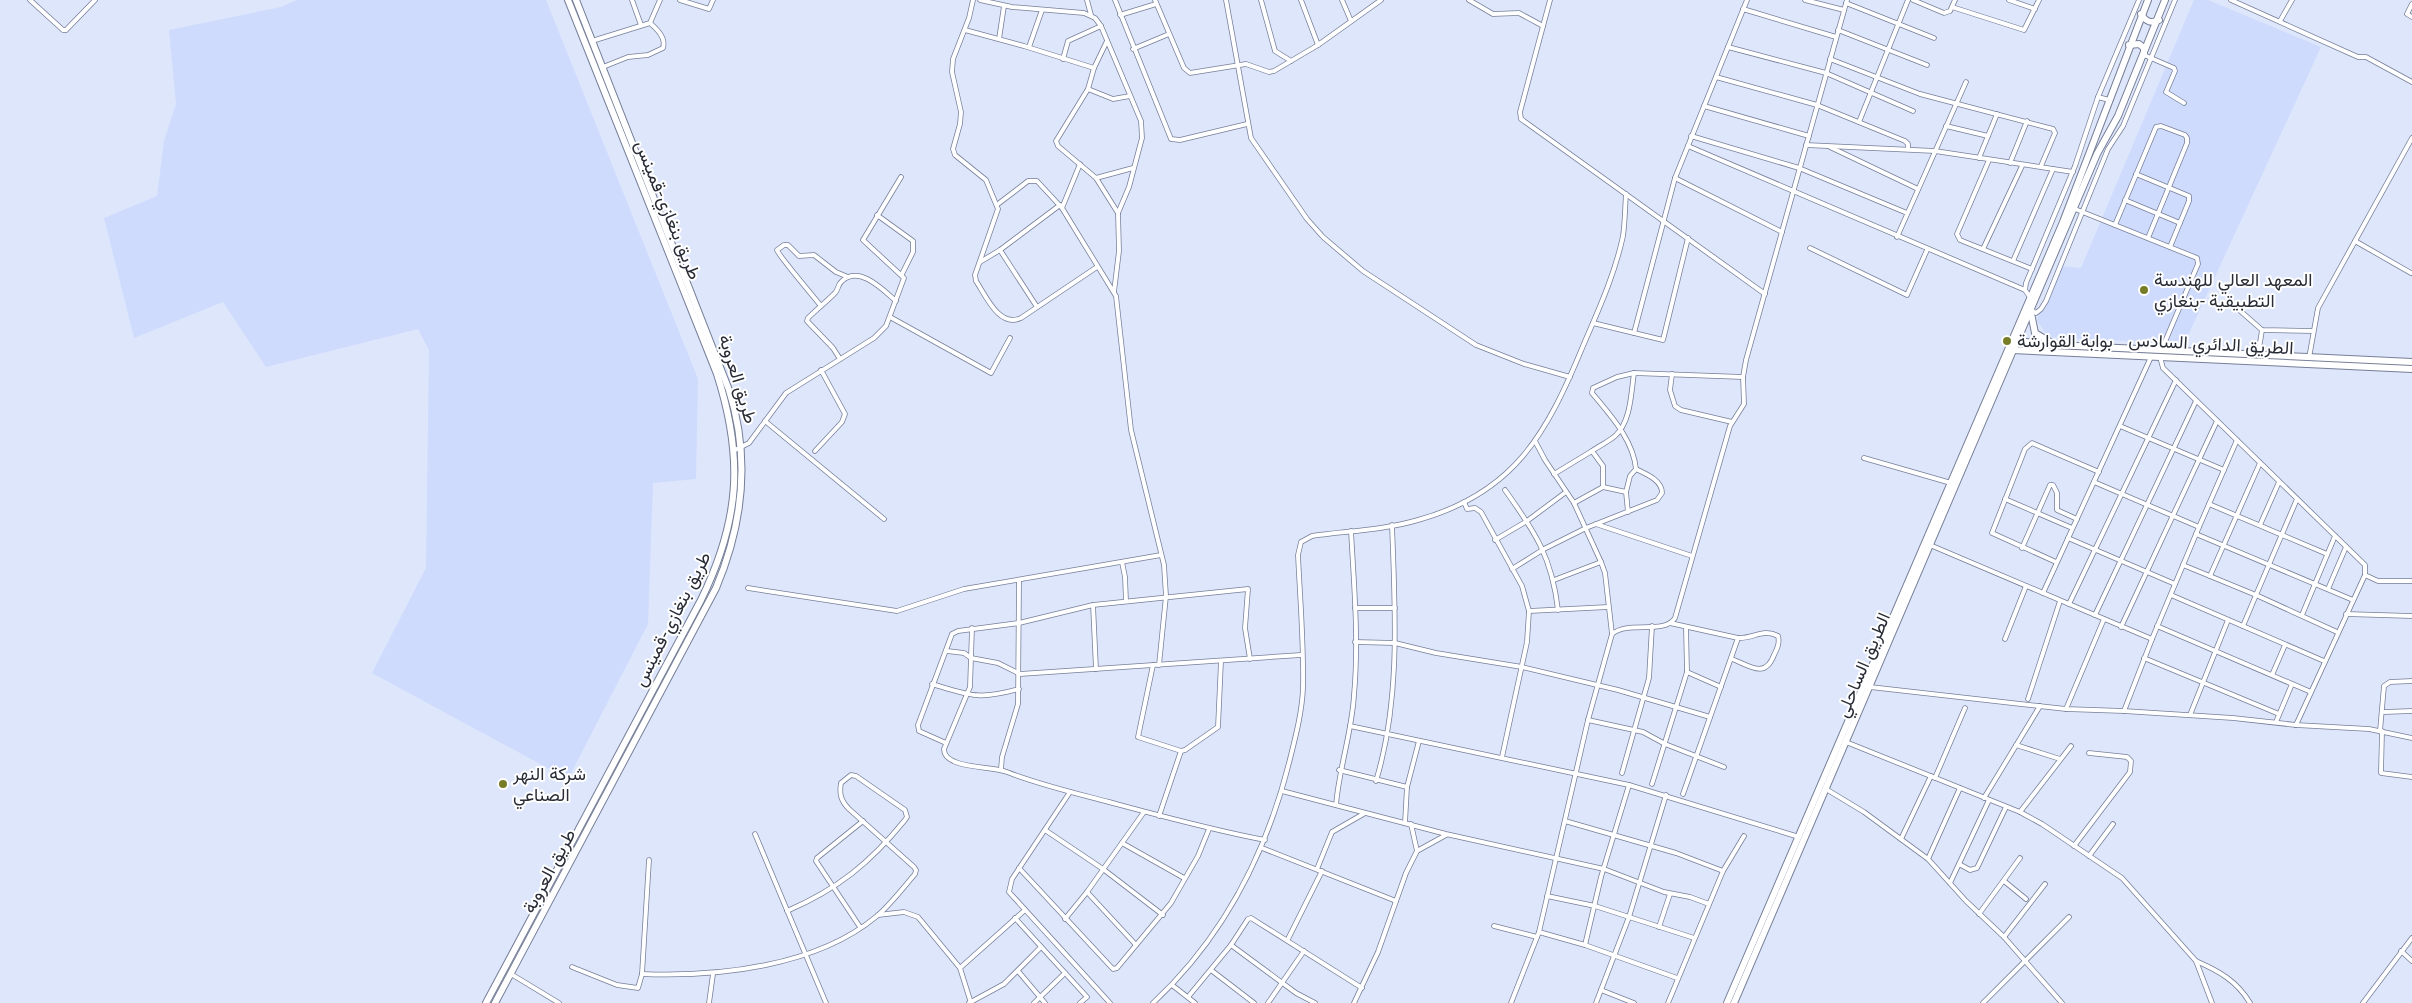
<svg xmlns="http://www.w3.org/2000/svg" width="2412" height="1003" viewBox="0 0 2412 1003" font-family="'PT Sans',Vazirmatn,sans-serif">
	<rect width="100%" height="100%" fill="#dde6fb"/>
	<!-- built -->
	<g fill="#cedbfd">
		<polygon points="297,0 546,0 698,379 696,479 653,483 648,624 568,779 372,673 426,568 429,350 418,329 266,367 223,302 134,338 104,218 157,196 164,141 176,104 169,30 281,7"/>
		<polygon points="2194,0 2208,0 2321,47 2184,344 2048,337 2037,320 2059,266 2081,268"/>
	</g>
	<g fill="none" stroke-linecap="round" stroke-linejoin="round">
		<defs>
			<g id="minor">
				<polyline points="30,0 63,30 66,30 95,0"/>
				<polyline points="632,0 641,25"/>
				<polyline points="680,0 709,9 713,0"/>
				<path d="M973 0 969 18 953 59 952 72 961 112 960 124 953 149 955 155 986 180 998 209 975 275 976 281C986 296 999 328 1021 318L1097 267"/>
				<polyline points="980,0 1012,7 1084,13 1095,18 1101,26 1141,121 1142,138 1129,187 1118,213 1119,251 1114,292"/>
				<polyline points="1087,0 1091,15"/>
				<polyline points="1115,0 1171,139 1180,140 1247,124"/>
				<polyline points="1155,0 1184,68 1190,73 1246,64 1269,72 1274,71 1318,45 1381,0"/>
				<polyline points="1226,0 1251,138 1307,219 1323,237 1363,271 1476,345 1524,364 1570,377"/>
				<polyline points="1261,0 1275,51 1291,61"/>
				<polyline points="1301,0 1318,45"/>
				<polyline points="1342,0 1351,21"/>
				<polyline points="1469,0 1493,14 1519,13 1543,26"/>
				<polyline points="1550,0 1520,112 1521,119 1765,294"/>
				<polyline points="1805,0 1844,10"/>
				<polyline points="1913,0 1944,13 1950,11 1955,0"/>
				<polyline points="2009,0 2035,9"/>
				<polyline points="2231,0 2358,57 2366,57 2412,82"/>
				<polyline points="1846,3 1934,38"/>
				<polyline points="2412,4 2407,14 2412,17"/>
				<polyline points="1952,7 2024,30 2039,0"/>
				<polyline points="1743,9 1836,37"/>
				<polyline points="1120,15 1156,4"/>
				<polyline points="2280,21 2292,0"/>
				<polyline points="965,30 1024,46 1094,68"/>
				<polyline points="1838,30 1927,65"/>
				<polyline points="999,39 1004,6"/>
				<polyline points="592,41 650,23 660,0"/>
				<polyline points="1107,41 1094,68 1088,89 1056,141 1058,146 1096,178 1118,213"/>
				<polyline points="1029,47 1042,10"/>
				<polyline points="1728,47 1826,73 1913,111"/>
				<polyline points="1133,49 1169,34"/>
				<polyline points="2144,55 2174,68 2175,71 2166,92 2184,103"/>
				<polyline points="1063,59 1068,41 1101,26"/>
				<polyline points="1830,59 1920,94 2053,129 2055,133 2041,166"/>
				<path d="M603 67 628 57 648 55 663 48C666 38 658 30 650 23"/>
				<polyline points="1716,77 1817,105 1905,141 1908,144 1908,149"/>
				<polyline points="1088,89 1113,99 1130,96"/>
				<polyline points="2098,97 2109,100"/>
				<polyline points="1704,106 1809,136"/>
				<polyline points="1859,122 1908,0"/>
				<polyline points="1946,126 1988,136"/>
				<polyline points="1691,136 1799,168 1907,213"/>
				<polyline points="1806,145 1935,151 2073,172"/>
				<polyline points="1688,146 2025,290"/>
				<polyline points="1830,147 1918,189"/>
				<polyline points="1979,158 1997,114"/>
				<polyline points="1989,160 1957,234 1960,240 2032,269"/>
				<polyline points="2010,163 2027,121"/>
				<polyline points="2136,174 2189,196 2189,201 2170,247"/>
				<polyline points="1096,178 1133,168"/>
				<polyline points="1675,178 1782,232"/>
				<polyline points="2125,200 2180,223"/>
				<polyline points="998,204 1028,181 1037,181 1062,208 1116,296 1131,430 1164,565 1166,596 1159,665"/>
				<polyline points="1062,208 1080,164"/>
				<polyline points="2075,209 2197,258 2198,264 2161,351"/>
				<polyline points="877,215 913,241 913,252 902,274"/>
				<polyline points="2115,225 2156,127 2161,126 2185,135 2187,138 2187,143 2148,238"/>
				<polyline points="1897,237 1966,82"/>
				<polyline points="2355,241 2411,273"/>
				<polyline points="1810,248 1907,295 1927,250"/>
				<polyline points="1983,249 2022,166"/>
				<polyline points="1000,250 1037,307"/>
				<polyline points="2013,261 2053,169"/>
				<polyline points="980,262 1000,250 1060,205"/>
				<polyline points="2030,297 2025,290 2026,283 2075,166 2098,97 2139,0"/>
				<polyline points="2229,301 2262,330 2313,331"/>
				<path d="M821 306C814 297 778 255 777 250L784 245H788L799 256 814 255 836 272 848 277"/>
				<polyline points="2031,310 2036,313 2041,309 2046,301 2108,149 2123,126 2175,0"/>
				<polyline points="890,317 991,373 1010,338"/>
				<polyline points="1593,323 1663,340 1688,238"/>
				<polyline points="1634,333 1675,178 1747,0"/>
				<polyline points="2258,355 2262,330"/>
				<polyline points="2309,358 2318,308 2412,138"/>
				<path d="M840 359 833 348 807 321 808 318C816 310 826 302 834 294 839 290 837 285 842 281 860 265 883 290 896 301"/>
				<polyline points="1672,374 1670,390 1675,406 1681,410 1732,422"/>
				<polyline points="765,421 884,519"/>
				<polyline points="2120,426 2224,470"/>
				<polyline points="1535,441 1545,460 1574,503 1601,562 1605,573 1612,634"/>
				<polyline points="735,450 749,443 786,393 874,338 886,326 904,278 863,240 901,177"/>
				<polyline points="815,451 842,422 845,414 821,370"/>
				<path d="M1592 451C1599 446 1608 442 1615 436 1631 422 1631 393 1634 373"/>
				<polyline points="1864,458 1951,483"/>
				<polyline points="1554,474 1592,451 1603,466 1603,487 1574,503"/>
				<polyline points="2094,482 2199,527 2152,639 2095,615"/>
				<path d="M1603 487 1626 492 1630 476 1636 469C1633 439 1610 415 1592 393L1593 388 1617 377 1634 373 1743 377"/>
				<path d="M1505 490C1535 532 1552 557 1558 610"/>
				<polyline points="1626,492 1628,512"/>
				<polyline points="2005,499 2072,528"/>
				<polyline points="2297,499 2256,595 2337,632"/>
				<polyline points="1464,502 1467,509 1475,508 1481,512 1522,586 1529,611 1527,642 1502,757"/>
				<polyline points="2209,504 2327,554"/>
				<polyline points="1596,524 1692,556"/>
				<polyline points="2260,525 2279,482"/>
				<polyline points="2199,527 2237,440"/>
				<polyline points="2196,534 2353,600"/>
				<polyline points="2068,538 2175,584"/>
				<polyline points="1495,540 1527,521 1566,492"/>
				<polyline points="1930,545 2069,604 2176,380"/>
				<polyline points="2022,548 2050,485 2053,485 2057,493 2057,510 2077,519"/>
				<polyline points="1122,562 1125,577 1126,601"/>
				<polyline points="2056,562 1992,533 2025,449 2032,443 2099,472"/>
				<polyline points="2183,565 2256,595 2243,626"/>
				<path d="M1512 569 1544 549 1586 528 1657 500 1662 493C1662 480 1646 474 1636 469"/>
				<polyline points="2365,575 2378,581 2412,581"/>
				<polyline points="2210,576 2260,463"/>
				<polyline points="1554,580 1601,562"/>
				<polyline points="748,588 897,611 964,589 1161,555"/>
				<polyline points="2328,589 2346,547"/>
				<polyline points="2043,593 2151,357"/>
				<polyline points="2171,595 2324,661"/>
				<polyline points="2069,604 2095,615 2196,401"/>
				<polyline points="1093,605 1096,669"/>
				<polyline points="1355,608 1395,608"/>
				<polyline points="1529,611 1608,607"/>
				<polyline points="2346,614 2412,616"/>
				<polyline points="2302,615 2335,536"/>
				<path d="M1670 623 1738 638C1753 639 1763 628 1778 636 1780 643 1777 649 1774 655 1765 679 1750 666 1732 659"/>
				<polyline points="2157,626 2311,692"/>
				<polyline points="2121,627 2217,421"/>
				<path d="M972 628 970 687 944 749C943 769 993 766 1007 772 1040 785 1075 793 1109 802 1161 816 1212 830 1265 840"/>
				<polyline points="2005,639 2026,586"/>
				<polyline points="2152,639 2124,711 2233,718 2296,725 2365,575 2365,565 2163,368 2160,357"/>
				<polyline points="1355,642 1395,643 1436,653 1522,667 1618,690 1710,717"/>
				<polyline points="947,651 964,653 971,658 998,663 1020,674 1301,655"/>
				<polyline points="2144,658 2279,714"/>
				<polyline points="1153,665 1138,737 1181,751"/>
				<polyline points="1687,672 1721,687"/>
				<polyline points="2272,675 2285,645"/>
				<path d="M932 684C972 696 978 700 1019 689"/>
				<polyline points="1870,687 2066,709 2124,711"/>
				<polyline points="2028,699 2060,601"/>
				<polyline points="2066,709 2104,619"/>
				<polyline points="2384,712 2412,711"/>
				<polyline points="2190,715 2228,620"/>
				<polyline points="1588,720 1643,732 1665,744 1724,767"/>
				<polyline points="2276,722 2292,684"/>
				<polyline points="2296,725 2369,729 2412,738"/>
				<polyline points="1350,726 1629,785 1799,837"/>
				<polyline points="2380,731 2384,686 2390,682 2412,681"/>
				<polyline points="2382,731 2381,773 2412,777"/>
				<polyline points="1846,742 2020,812 2042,824 2122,878 2196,961 2212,1003"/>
				<polyline points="946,743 919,731 918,725 952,634 958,631 1019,623 1093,605 1248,589 1245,628 1250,659"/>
				<polyline points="2016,745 2060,759"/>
				<polyline points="1001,769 1002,757 1018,704 1019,580"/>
				<polyline points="1339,770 1407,787"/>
				<polyline points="1622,773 1649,678 1652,626"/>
				<polyline points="1935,778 1965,708"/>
				<path d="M1376 781C1401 699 1395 609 1392 525"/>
				<polyline points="1652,784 1687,672 1686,627"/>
				<polyline points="1826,789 1864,812 1928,859 1966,901 2004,937 2062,1003"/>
				<polyline points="1282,791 1446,834 1604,869 1664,892 1690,897 1709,904"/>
				<polyline points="1070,792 1012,879 1009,892 1110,1003"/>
				<polyline points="1683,794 1738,638"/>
				<polyline points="1984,798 2040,706"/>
				<path d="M1336 805C1339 768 1352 732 1354 695 1359 641 1354 585 1351 531"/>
				<polyline points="2020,812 2071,746"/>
				<polyline points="1159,816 1181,751 1185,750 1218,727 1221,661"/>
				<polyline points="1565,821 1676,853 1723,871"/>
				<polyline points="1405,823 1407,787 1419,741"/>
				<polyline points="1411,824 1417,851"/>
				<polyline points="1045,830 1103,869 1163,915"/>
				<polyline points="755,834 826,1003"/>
				<polyline points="1901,839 1931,776"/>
				<polyline points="1122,843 1184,878"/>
				<polyline points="2074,846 2130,772 2131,761 2127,757 2089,753"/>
				<polyline points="1262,848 1396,901"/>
				<polyline points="2089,856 2113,824"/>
				<polyline points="1928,859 1960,788"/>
				<polyline points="1959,864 1970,870 1977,868 2006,807"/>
				<polyline points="1019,868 1113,969 1117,968 1171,903 1198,856 1209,829"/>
				<polyline points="1317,869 1332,832 1365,813"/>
				<polyline points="2004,881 2026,899"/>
				<polyline points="1950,883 1989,800"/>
				<polyline points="1087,892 1136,945"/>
				<polyline points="1547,896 1595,906 1694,938"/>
				<polyline points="1979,914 2020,858"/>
				<polyline points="878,915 904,912 918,917 960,968 971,1003"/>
				<polyline points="1015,918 1087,997 1080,1003"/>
				<polyline points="1065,919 1087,892 1144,812"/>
				<polyline points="1494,926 1537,937"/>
				<polyline points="860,927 816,861 817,858 863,821"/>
				<polyline points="1659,927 1670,894"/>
				<polyline points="1539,932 1585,945 1677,978"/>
				<polyline points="2004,937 2045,884"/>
				<polyline points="1288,939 1322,871"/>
				<polyline points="1231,945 1296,993 1315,1003"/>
				<polyline points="1585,945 1601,877 1629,785"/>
				<polyline points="2401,951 2412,961"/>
				<path d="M2196 961C2219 971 2237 981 2250 1003"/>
				<polyline points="572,967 617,985 638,988 642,974 649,860"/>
				<polyline points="960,968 1025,910"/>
				<polyline points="1211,970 1254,1003"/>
				<polyline points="1018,971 1045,1003"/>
				<polyline points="511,974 559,1003"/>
				<path d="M642 974C717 977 816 967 877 916 891 904 903 888 915 874L916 870 914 867 849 809C841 801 839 794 841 783L851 775 856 776 905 810 907 817 905 820C870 863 838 889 787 911"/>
				<polyline points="1172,985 1195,1003"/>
				<polyline points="1601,990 1634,1003"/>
				<polyline points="1188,997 1231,945 1248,919 1251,918 1362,988"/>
				<polyline points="709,1003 713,974"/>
				<polyline points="969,1003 1004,984 1041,947"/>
				<polyline points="1034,1003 1065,973"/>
				<path d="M1153 1003C1224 937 1267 852 1290 759 1296 735 1302 712 1303 688 1304 644 1300 599 1298 555L1301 542 1312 536C1347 531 1384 530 1418 520 1515 493 1547 433 1583 346 1598 311 1615 274 1623 236 1625 222 1625 208 1626 194"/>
				<polyline points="1268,1003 1304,951"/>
				<polyline points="1354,1003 1378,952 1406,873 1417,851 1446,835"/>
				<path d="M1511 1003 1539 932 1588 720 1612 634C1629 620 1664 635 1675 618L1730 426 1744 404 1743 377 1746 360 1847 0"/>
				<polyline points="1596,1003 1629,917 1666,795"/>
				<polyline points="1668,1003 1723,871 1744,836"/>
				<polyline points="1983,1003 2069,917"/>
				<polyline points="2363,1003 2412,938"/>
			</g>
			<g id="primary">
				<path d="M486 1003 701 600C740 520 744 458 717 374L568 0"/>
				<path d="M495 1003 716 588C743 524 750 456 729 390L576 0"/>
			</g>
			<g id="trunk">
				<path d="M2141 14C2146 22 2151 24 2159 20"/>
				<polyline points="2129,45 2139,44 2144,48 2144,54"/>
				<polyline points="2031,313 2035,333 2050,342"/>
				<polyline points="2016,341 2055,345 2412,362"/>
				<polyline points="2012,350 2412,369"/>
				<polyline points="1727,1003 2063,222 2148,0"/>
				<polyline points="1734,1003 2097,154 2118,116 2165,0"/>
			</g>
		</defs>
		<!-- minor casing -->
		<use href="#minor" stroke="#767f98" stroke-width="5.5"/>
		<!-- primary casing -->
		<use href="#primary" stroke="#767f98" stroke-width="8"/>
		<!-- trunk casing -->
		<use href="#trunk" stroke="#767f98" stroke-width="8"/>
		<!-- minor -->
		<use href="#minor" stroke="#fff" stroke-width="4"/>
		<!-- primary -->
		<use href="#primary" stroke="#fff" stroke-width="6"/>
		<!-- trunk -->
		<use href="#trunk" stroke="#fff" stroke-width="6"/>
	</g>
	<!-- markers -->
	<g fill="#777d27" stroke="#fff" stroke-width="2">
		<circle cx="2144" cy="290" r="5"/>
		<circle cx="2007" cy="341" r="5"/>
		<circle cx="503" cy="784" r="5"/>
	</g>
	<g text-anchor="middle" stroke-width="4" stroke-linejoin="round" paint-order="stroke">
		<!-- street labels -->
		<g font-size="18" fill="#282c36" stroke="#fff">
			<text transform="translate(668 210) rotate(68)" y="6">طريق بنغازي-قمينس</text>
			<text transform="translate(2211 344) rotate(3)" y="6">الطريق الدائري السادس</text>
			<text transform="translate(738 379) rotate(73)" y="6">طريق العروبة</text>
			<text transform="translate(672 619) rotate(-63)" y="6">طريق بنغازي-قمينس</text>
			<text transform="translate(1863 665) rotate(-67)" y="6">الطريق الساحلي</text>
			<text transform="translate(549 871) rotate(-62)" y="6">طريق العروبة</text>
		</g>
		<!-- poi labels -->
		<g font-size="18" fill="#282c36" stroke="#fff" text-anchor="start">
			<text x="2154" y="286">المعهد العالي للهندسة<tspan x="2154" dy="21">التطبيقية -بنغازي</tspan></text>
			<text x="2017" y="347">بوابة القوارشة</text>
			<text x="513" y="780">شركة النهر<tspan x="513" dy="21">الصناعي</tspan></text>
		</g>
	</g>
</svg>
